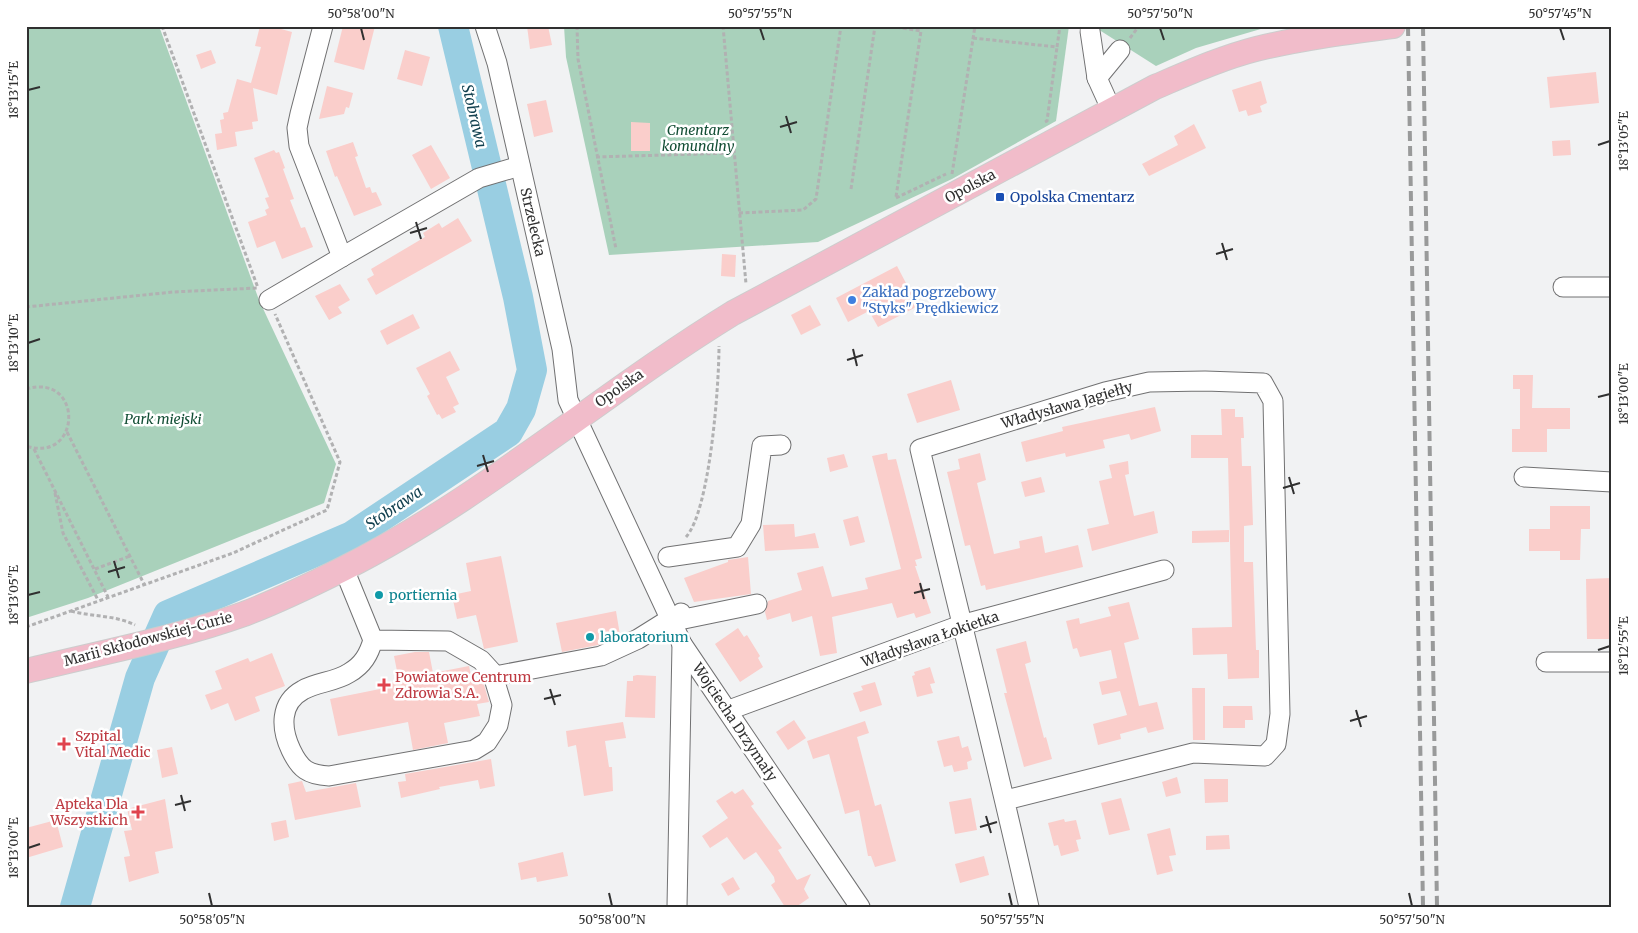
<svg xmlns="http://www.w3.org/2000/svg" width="1638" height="933" viewBox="0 0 1638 933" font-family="Merriweather,serif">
	<rect width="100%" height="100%" fill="#f1f2f3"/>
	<!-- green -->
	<g fill="#a9d1bb">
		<polygon points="26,26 159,26 259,300 336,464 324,503 88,598 26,618"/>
		<polygon points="564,26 1069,26 1056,121 952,179 818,242 609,255 566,57"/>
		<polygon points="1093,26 1271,26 1196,48 1156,66"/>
	</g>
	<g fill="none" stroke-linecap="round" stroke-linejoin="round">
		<!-- river -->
		<polyline stroke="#99cee2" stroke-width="30" points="75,907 140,678 168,615 352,536 508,432 521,409 532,370 518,297 453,26"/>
	</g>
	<!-- building -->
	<g fill="#facecb">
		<polygon points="260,26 270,26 292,32 277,95 253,88 258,121 252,122 253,129 235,132 237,146 217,150 215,134 222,133 220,120 224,119 223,113 228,112 237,79 251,83 261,47 255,46"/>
		<polygon points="343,26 375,26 364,70 334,62"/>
		<polygon points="527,26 548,26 552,45 530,49"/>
		<polygon points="211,50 216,63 201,69 196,55"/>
		<polygon points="405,50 430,57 422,86 397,79"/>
		<polygon points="1596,72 1599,103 1550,108 1547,77"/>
		<polygon points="1261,81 1267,103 1260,106 1262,112 1248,116 1246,110 1239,112 1232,90"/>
		<polygon points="327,86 353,93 349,108 346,107 344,114 319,119"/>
		<polygon points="546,100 553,132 534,137 527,104"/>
		<polygon points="631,122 650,123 650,151 631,151"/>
		<polygon points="1194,124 1206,148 1149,176 1142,164 1178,145 1174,136"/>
		<polygon points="1570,140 1571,155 1553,156 1552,141"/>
		<polygon points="353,142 358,156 355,157 366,188 370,187 372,193 376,192 382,205 354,216 337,176 335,177 326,151"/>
		<polygon points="431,145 450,178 431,189 412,155"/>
		<polygon points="274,150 276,153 279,152 285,168 283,169 294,199 290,200 301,228 305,227 313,247 282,259 275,241 257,248 248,222 267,215 265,210 269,208 265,198 269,197 254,158"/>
		<polygon points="458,218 472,241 376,295 367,279 374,275 371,269 425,237 423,233 439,223 442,228"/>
		<polygon points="722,254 736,255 735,277 721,276"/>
		<polygon points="897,266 918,306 878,327 869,311 848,322 836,298"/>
		<polygon points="340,284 350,300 338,307 342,313 329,320 315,296"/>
		<polygon points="810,305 821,325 801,335 791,315"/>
		<polygon points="413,314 420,328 387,345 380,331"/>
		<polygon points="450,351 460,370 446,377 459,404 453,407 456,412 442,419 439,414 437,415 427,396 430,394 416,368"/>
		<polygon points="1513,375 1533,375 1532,408 1570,408 1570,429 1547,429 1547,452 1512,452 1512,429 1520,429 1520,389 1513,389"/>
		<polygon points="951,380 960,410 917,423 907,394"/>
		<polygon points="1155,407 1161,431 1131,440 1129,434 1103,440 1105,448 1066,457 1065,453 1026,462 1021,442 1063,431 1062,427"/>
		<polygon points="1221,409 1235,409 1235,417 1243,417 1244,438 1241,438 1242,466 1251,466 1253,525 1244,526 1244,562 1253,562 1256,650 1259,650 1259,678 1228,679 1227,654 1193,655 1192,628 1232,627 1228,458 1191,458 1191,435 1222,435"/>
		<polygon points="887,453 888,460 896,459 922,558 915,560 917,566 915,566 931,613 916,618 914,613 897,618 892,603 832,617 837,653 820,656 812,616 792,622 790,613 767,620 765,612 768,601 802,590 797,573 823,566 832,597 868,589 865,578 901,569 872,456"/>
		<polygon points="980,453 986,480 977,483 994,554 1020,548 1019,541 1042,536 1045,553 1078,545 1083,567 986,590 985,585 981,586 970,545 965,546 947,472 960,469 958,459"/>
		<polygon points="844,454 848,467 830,472 827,458"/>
		<polygon points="1128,461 1129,474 1125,475 1134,516 1154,511 1158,533 1092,551 1087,529 1109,524 1099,481 1112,478 1109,465"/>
		<polygon points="1041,477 1045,492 1025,497 1021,482"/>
		<polygon points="1550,506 1590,506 1590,529 1581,529 1580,560 1560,560 1560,551 1529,551 1529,529 1550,529"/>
		<polygon points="858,516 865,542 850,546 843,520"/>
		<polygon points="794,524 795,537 815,533 819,548 765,551 763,525"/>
		<polygon points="1229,530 1229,542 1192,543 1192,531"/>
		<polygon points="501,556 518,642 484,649 476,615 457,619 452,595 471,591 466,563"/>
		<polygon points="748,557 751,594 694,602 684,578 728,562 728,560"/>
		<polygon points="1612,578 1612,639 1587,639 1586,579"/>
		<polygon points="1129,602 1139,639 1124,643 1139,706 1157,702 1164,729 1148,733 1146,727 1120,734 1121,739 1098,745 1093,724 1127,715 1120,691 1102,695 1099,682 1117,678 1111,650 1080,657 1077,648 1073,649 1066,621 1079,618 1080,624 1111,616 1108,607"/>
		<polygon points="616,611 620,635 598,645 562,652 556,623"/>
		<polygon points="738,628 744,637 747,635 760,656 758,658 763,667 740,682 715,644"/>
		<polygon points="1026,641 1031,662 1025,664 1044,738 1046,737 1052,759 1024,767 1004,693 1007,693 996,649"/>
		<polygon points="415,652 429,652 433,673 469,666 472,680 482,678 489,702 477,704 480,716 444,723 448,743 413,750 408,722 338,736 330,699 380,689 379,685 399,681 394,656"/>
		<polygon points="272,653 285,686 255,697 260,711 235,721 228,703 211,710 205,695 222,689 215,671 248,658 250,662"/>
		<polygon points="930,667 935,683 930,684 933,693 917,697 912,676 915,675 914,672"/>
		<polygon points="637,675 656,676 655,718 625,717 627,681 633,681 633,676"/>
		<polygon points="875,682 882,705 860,712 853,693 863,690 861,686"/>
		<polygon points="1192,688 1205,688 1205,740 1193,740"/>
		<polygon points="1223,706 1252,706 1253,720 1245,720 1245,728 1223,728"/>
		<polygon points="794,720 806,738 788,750 776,732"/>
		<polygon points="865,721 869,733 857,737 875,806 881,804 896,861 875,867 871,856 868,856 859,810 845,814 829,754 813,759 807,741"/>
		<polygon points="623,722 626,738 605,741 609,767 612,767 613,791 584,796 576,745 568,747 566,731"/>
		<polygon points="959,736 962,748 968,746 972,760 967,762 968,769 954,772 952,765 944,767 937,741"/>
		<polygon points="172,747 178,774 162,778 157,750"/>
		<polygon points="491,759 495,786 480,789 478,780 439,787 440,789 401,798 398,782 406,781 405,774"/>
		<polygon points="1177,777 1181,793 1166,797 1162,782"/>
		<polygon points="1204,779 1228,779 1228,802 1205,803"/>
		<polygon points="302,781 306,792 356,783 361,807 295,820 288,784"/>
		<polygon points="743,789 754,804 751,806 782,848 778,850 797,880 811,874 804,889 809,898 796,907 785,907 771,885 775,882 774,877 756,852 744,860 727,837 710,848 702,836 728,818 716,801 732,791 735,794"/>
		<polygon points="971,798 977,830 955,834 949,802"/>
		<polygon points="1121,798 1130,830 1109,835 1101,803"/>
		<polygon points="165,799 173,848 155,852 159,873 129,882 124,857 130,856 124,831 132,830 127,809"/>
		<polygon points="1064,819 1065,822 1076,820 1081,839 1076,840 1079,851 1061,856 1058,845 1054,846 1048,823"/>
		<polygon points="56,820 63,847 26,858 26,828"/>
		<polygon points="286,820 289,837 274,841 271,823"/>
		<polygon points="1170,828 1176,855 1169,856 1173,871 1157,875 1147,834"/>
		<polygon points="1229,835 1230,849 1206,850 1206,836"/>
		<polygon points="563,852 568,876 537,882 536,877 521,880 518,863"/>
		<polygon points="984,856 989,875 960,883 955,864"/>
		<polygon points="733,877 740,889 728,896 721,884"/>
	</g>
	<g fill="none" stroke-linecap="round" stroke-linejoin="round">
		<defs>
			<g id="minor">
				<polyline points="323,26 300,114 297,128 299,146 342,257 479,178 520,166"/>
				<polyline points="485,26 497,63 562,349 568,400 682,644 860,907"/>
				<polyline points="1090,31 1097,78"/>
				<polyline points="1112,111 1097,78 1120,50"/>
				<polyline points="1563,287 1612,287"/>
				<polyline points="269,300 342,257"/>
				<polyline points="1524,477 1612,482"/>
				<polyline points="668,557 737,547 751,524 762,446 781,445"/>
				<path d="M344 569 373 640C369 654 363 665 349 673 335 682 317 682 303 690 279 703 281 729 291 750 300 769 308 775 329 776L474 750 487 742 498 725 502 705 492 672 481 660 448 641 373 640"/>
				<polyline points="681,613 684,619 757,604"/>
				<polyline points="1546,662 1612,662"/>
				<polyline points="495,676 601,656 638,639 670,619"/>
				<polyline points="729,710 961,625 1164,570"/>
				<path d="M1006 800 1193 753 1265 756 1276 744 1280 714 1273 401 1263 383 1205 381 1149 382 1105 392 920 449C956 602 995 754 1029 907"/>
				<polyline points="677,907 682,644"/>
			</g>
			<path id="major" d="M26 671C99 653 174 639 244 614 278 601 311 585 343 569 482 499 601 394 733 313L1155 87C1188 73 1221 58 1256 49 1301 38 1348 32 1393 26"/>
		</defs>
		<!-- minor casing -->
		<use href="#minor" stroke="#717172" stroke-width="21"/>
		<!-- major casing -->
		<use href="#major" stroke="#cdcdcd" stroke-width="26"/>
		<!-- path -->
		<g stroke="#b1b1b2" stroke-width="3" stroke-dasharray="4 2.5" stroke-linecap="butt">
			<polyline points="162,26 258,288"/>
			<polyline points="577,26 578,59 616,249"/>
			<polyline points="723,26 746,284"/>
			<polyline points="890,26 921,31 896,197"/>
			<polyline points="973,38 1057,47 1060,26"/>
			<polyline points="1130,38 1139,26"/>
			<polyline points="1045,122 1047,121 1057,47"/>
			<polyline points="596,157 734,153"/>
			<polyline points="952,174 975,26"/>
			<polyline points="851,189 875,26"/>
			<polyline points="896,198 946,174"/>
			<polyline points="739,213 803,210 816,199 841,26"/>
			<polyline points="26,307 173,292 257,288"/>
			<path d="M26 389C84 372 82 464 26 446"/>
			<polyline points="67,432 144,584"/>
			<polyline points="34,449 108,597"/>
			<polyline points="55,493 63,533 98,600"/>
			<path d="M686 537C710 510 719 386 719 346"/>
			<polyline points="95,569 130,556"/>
			<path d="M71 611C93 617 115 615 135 625"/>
			<polyline points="26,627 233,553 327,510 340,462 275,314"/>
		</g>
		<!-- minor -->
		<use href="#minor" stroke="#fff" stroke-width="19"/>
		<!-- major -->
		<use href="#major" stroke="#f1bcca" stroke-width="24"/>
		<!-- rail -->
		<g stroke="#999a9a" stroke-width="4" stroke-dasharray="10 5" stroke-linecap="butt">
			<polyline points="1408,26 1423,907"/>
			<polyline points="1423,26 1437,907"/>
		</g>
	</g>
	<!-- ticks -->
	<path fill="none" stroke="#303030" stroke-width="2" d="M361 28 364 40M760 28 764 40M1160 28 1164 40M1560 28 1564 40M28 90 40 87M786 116 791 133M780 127 797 122M1598 145 1610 141M416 222 421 239M410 233 427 228M1222 243 1227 260M1216 254 1233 249M28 343 40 339M853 349 857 366M847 360 863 355M1598 397 1610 394M483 455 488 472M477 466 494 461M1289 477 1294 494M1283 488 1300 483M114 561 119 578M108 572 125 567M920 583 924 599M914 593 930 589M28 595 40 592M1598 650 1610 646M550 689 555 705M544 699 561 695M1356 710 1361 727M1350 721 1367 716M181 795 185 811M175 805 191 801M986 816 991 833M980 827 997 822M28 848 40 844M209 893 212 906M609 893 612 906M1009 893 1012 906M1409 893 1412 906"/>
	<!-- markers -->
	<rect fill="#1a4fb4" stroke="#fff" stroke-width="2" x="995" y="192" width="10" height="10" rx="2.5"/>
	<circle fill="#3f7fe0" stroke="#fff" stroke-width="2" cx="852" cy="300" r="5"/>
	<g fill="#0f9aa8" stroke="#fff" stroke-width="2">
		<circle cx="379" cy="595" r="5"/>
		<circle cx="590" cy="637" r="5"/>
	</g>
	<g fill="#e0444e" stroke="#fff" stroke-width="2">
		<path d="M381.5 677.5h5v5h5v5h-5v5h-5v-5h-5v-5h5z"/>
		<path d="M61.5 736.5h5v5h5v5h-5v5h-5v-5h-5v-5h5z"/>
		<path d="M135.5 804.5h5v5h5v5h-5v5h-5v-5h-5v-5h5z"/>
	</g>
	<g text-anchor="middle" stroke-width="5" stroke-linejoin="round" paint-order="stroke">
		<!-- park labels -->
		<g font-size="14" font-style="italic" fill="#134e35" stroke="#fff">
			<text x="698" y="135">Cmentarz<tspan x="698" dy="16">komunalny</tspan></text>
			<text x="163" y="424">Park miejski</text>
		</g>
		<!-- street labels -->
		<g font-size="14" fill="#303030" stroke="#fff">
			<text transform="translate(970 186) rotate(-28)" y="5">Opolska</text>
			<text transform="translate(533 222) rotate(77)" y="5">Strzelecka</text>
			<text transform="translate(619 388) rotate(-35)" y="5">Opolska</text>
			<text transform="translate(1067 405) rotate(-16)" y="5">Władysława Jagiełły</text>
			<text transform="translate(148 639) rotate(-15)" y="5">Marii Skłodowskiej-Curie</text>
			<text transform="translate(930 639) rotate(-19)" y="5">Władysława Łokietka</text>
			<text transform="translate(735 722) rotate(56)" y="5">Wojciecha Drzymały</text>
		</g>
		<!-- transit labels -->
		<g font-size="14" fill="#164399" stroke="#fff" text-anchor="start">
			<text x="1010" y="202">Opolska Cmentarz</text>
		</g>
		<!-- shop labels -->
		<g font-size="14" fill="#366cbe" stroke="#fff" text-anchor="start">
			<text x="862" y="297">Zakład pogrzebowy<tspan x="862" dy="16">"Styks" Prędkiewicz</tspan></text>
		</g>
		<!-- culture labels -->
		<g font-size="14" fill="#0d838f" stroke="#fff" text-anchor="start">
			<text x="389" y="600">portiernia</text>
			<text x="600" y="642">laboratorium</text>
		</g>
		<!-- health labels -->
		<g font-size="14" fill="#be3a42" stroke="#fff" text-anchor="start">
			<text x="395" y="682">Powiatowe Centrum<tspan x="395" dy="16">Zdrowia S.A.</tspan></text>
			<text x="75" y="741">Szpital<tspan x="75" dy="16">Vital Medic</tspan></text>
			<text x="128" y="809" text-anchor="end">Apteka Dla<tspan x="128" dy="16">Wszystkich</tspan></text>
		</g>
		<!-- water labels -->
		<g font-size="15" font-style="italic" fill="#134150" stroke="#fff">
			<text transform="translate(474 116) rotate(77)" y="5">Stobrawa</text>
			<text transform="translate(394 508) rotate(-34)" y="5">Stobrawa</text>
		</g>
	</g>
	<!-- border -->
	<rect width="1638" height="933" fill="none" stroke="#ffffff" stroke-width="55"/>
	<rect x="28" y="28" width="1582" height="878" fill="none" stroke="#303030" stroke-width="2"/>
	<g font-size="12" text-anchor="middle" fill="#303030">
		<text x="361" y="18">50°58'00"N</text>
		<text x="760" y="18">50°57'55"N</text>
		<text x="1160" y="18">50°57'50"N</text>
		<text x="1560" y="18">50°57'45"N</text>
		<text transform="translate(14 90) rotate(-90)" y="4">18°13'15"E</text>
		<text transform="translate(1624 141) rotate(-90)" y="4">18°13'05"E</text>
		<text transform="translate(14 343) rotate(-90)" y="4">18°13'10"E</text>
		<text transform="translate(1624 394) rotate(-90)" y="4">18°13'00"E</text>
		<text transform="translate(14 595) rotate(-90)" y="4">18°13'05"E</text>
		<text transform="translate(1624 646) rotate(-90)" y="4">18°12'55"E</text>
		<text transform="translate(14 848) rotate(-90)" y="4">18°13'00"E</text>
		<text x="212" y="924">50°58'05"N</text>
		<text x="612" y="924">50°58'00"N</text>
		<text x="1012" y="924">50°57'55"N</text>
		<text x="1412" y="924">50°57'50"N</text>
	</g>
</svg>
